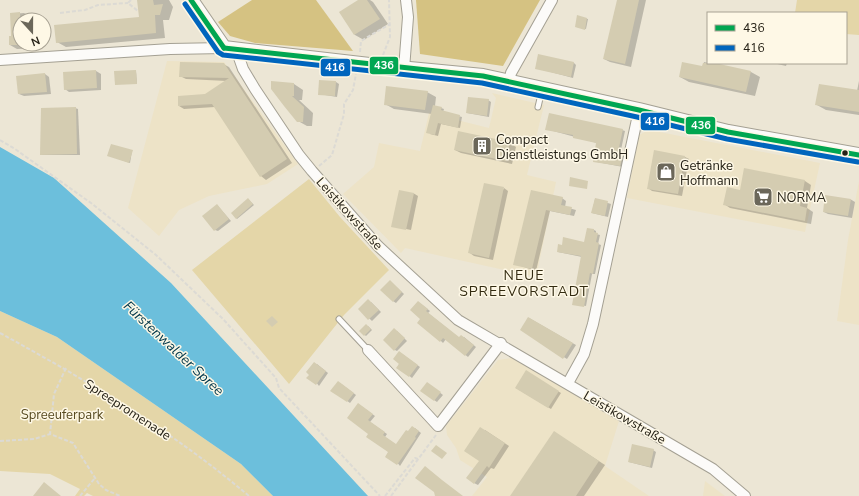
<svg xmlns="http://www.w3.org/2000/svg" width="859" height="496" viewBox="0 0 859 496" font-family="'Nunito Sans',sans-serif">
	<rect width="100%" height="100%" fill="#ece6d5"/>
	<!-- built -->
	<g fill="#ede3c7">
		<polygon points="167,61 224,62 298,164 267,184 209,196 179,210 159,236 128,208"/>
		<polygon points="492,93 544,105 527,175 556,182 536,277 405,248 401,253 343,194 374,167 379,143 420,151 429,113 489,128 496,98"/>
		<polygon points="649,130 820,163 805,232 627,198 639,135"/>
		<polygon points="859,181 859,325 837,321 848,240"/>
		<polygon points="511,358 619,421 605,466 649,496 472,496 487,477 460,460 456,448 447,435 446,426 498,360"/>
		<polygon points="705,481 725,496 703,496"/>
	</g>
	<!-- green -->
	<g fill="#e4d6a8">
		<polygon points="797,0 859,0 859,35 846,34 846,13 795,13"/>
		<polygon points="309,179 340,217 389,270 344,315 289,384 192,270"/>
		<polygon points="0,311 57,337 241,464 273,496 93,496 87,493 84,496 75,496 80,489 50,474 0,471"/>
	</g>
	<!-- forest -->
	<g fill="#d5c282">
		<polygon points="252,0 316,0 353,51 255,43 230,36 218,22"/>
		<polygon points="416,0 540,0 503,66 420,54"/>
	</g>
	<!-- water -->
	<polygon fill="#6cbfdc" points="0,147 54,178 171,283 368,496 273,496 241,464 57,337 0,311"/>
	<!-- shadow -->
	<g fill="#0003">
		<polygon points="138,0 169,0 173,7 169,20 163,20 165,38 66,47 57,42 140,18"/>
		<polygon points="360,0 370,0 373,2 388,24 364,40 355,35 341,13"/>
		<polygon points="618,0 646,0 631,67 610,62 604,59"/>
		<polygon points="24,13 31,17 31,20 20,20 20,44 39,44 39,48 17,49 10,45 13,37 11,14"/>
		<polygon points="578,17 588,19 586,29 577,27"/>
		<polygon points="704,62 751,72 760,77 755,96 689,82 680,77 703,67"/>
		<polygon points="574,63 576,65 573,78 536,68"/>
		<polygon points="773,63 787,63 786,66"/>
		<polygon points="223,64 229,67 292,163 266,180 261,176 215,107 184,109 179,106 205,95 227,81 186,79 180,76"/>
		<polygon points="96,71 101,74 101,90 69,92 65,89"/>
		<polygon points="136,71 137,84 116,84"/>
		<polygon points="45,74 49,77 51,94 24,96 19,94"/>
		<polygon points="859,81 859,115 826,110 817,105 857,91"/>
		<polygon points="336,82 339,84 337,97 319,94"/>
		<polygon points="294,84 303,90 302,100 299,100 313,113 312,126 307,126 298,121 272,89"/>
		<polygon points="427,92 436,97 435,106 444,109 443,112 462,117 460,128 441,124 438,136 430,134 432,114 394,109 385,104"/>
		<polygon points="488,100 491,102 489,117 467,113"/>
		<polygon points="75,108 78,109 80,155 41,155"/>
		<polygon points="546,129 622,130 625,131 619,159 624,161 623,167 597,162 597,143"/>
		<polygon points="459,132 510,143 516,147 512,164 461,153 455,150"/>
		<polygon points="132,151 130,163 110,156"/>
		<polygon points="685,157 689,159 682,196 652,191 648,188"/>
		<polygon points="745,170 805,181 811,185 807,208 813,212 811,224 730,208 724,204 741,191"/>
		<polygon points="504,188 508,191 493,260 474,256 470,253"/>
		<polygon points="532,191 562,198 566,201 565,207 576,210 574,216 550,211 536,271 515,264"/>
		<polygon points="413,193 418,196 411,230 392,226"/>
		<polygon points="595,199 611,204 608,217 592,213"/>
		<polygon points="850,199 855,202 852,218 828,214 824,212"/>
		<polygon points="249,200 254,205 237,219 232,213"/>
		<polygon points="217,205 231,221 218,231 215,230"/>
		<polygon points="594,230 596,231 596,234 600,235 598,244 601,245 595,274 592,274 586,306 574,304 582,257 558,252 584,243"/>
		<polygon points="390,281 404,294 396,303 393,301"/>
		<polygon points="371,302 381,312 372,321 359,309"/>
		<polygon points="421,304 430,311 428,313 459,338 464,337 476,347 468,357 446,339 443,343 441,341 422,319"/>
		<polygon points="529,318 576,345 567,359 544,345"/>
		<polygon points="368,326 372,330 366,336 360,331"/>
		<polygon points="397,331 407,341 397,351 395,350"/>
		<polygon points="402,354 420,367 412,378 398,367"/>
		<polygon points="317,364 328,373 319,386 310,374"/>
		<polygon points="526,372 561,393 551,409 516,388"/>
		<polygon points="340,383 356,395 350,403 332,390"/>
		<polygon points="430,385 443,395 437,402 434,400"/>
		<polygon points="361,406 375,416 370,422 387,434 385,437 396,445 415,428 421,433 400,466 389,452 369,434"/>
		<polygon points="485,430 509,446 494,469 491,468 478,485 474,483 480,461"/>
		<polygon points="560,436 605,465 584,496 511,496"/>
		<polygon points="653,450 656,452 652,468 629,462"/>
	</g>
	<!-- building -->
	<g fill="#d4ccb1">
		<polygon points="137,0 153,0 154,5 163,4 160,15 155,15 156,33 56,43 54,25 139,17"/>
		<polygon points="358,0 367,0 380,19 354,35 339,12"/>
		<polygon points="617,0 639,0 625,64 603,59"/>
		<polygon points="20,12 20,45 9,45 9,36 11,36 10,13"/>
		<polygon points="577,15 587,18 585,30 575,27"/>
		<polygon points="538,54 574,62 571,77 535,69"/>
		<polygon points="180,62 224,63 287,159 260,177 212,104 178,106 178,96 205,94 229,78 179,77"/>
		<polygon points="682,62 702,66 703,63 715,63 751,71 746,92 679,77"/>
		<polygon points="96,70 97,88 64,90 63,72"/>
		<polygon points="136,70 137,84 115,85 114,71"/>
		<polygon points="45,73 47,92 18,94 16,76"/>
		<polygon points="319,80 336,81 335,96 318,95"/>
		<polygon points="271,81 294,83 294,96 292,96 304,107 303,122 297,122 284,106 271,89"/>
		<polygon points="819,84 859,90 859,112 815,105"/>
		<polygon points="386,86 428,91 425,110 384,105"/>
		<polygon points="468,97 489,99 487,116 466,113"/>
		<polygon points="433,105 442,107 441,110 460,115 458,128 438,123 435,135 426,133"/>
		<polygon points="76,107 77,154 40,155 41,108"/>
		<polygon points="549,113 623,129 617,157 622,158 620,166 593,162 596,143 573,138 573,135 545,130"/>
		<polygon points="458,131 510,142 506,161 454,150"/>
		<polygon points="111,144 133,150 129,163 107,156"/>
		<polygon points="654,150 685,156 678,194 647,189"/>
		<polygon points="744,168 805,180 800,206 807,208 805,221 723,205 727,187 740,190"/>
		<polygon points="570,177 588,181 587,189 569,186"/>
		<polygon points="484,183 504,187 489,258 468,253"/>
		<polygon points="399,190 414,193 406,230 391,227"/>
		<polygon points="531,190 563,197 561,205 572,207 570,215 546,210 532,269 513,265"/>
		<polygon points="825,195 851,199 848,216 823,212"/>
		<polygon points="248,198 253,204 236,219 231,213"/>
		<polygon points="595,198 608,201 605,216 591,213"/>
		<polygon points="217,204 229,219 214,231 202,216"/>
		<polygon points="587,228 594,229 594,232 598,233 596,242 599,243 593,274 590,273 584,307 572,305 581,256 557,252 558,244 562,245 563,237 584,242"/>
		<polygon points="390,280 402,292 393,302 380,290"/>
		<polygon points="368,299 379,310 368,320 358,309"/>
		<polygon points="418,301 428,309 426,311 459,337 461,335 474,345 465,356 443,338 440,342 417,323 420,319 410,310"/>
		<polygon points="272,316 278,322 272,327 266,321"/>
		<polygon points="528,317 573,343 563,359 520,330"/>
		<polygon points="366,324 371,329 364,336 359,331"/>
		<polygon points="394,328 405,338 394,351 383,340"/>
		<polygon points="399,351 418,365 409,377 396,368 399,364 393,359"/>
		<polygon points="314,362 326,371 316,385 306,378 309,375 306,372"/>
		<polygon points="526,370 559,391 548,408 515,388"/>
		<polygon points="338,381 354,393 347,402 330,391"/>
		<polygon points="427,382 441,392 434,401 420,391"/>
		<polygon points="358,403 373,414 368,420 385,432 383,435 396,444 406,430 408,431 412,426 419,431 415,437 416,438 397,465 385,457 388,452 366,437 368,434 347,418"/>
		<polygon points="480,427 505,443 489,468 487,466 474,484 466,478 479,461 464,451"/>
		<polygon points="554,431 599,461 576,496 510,496"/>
		<polygon points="632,444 654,449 650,467 628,462"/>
		<polygon points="436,445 447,453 442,459 431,451"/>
		<polygon points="425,466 442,480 463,496 435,496 434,492 415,478"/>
		<polygon points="44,482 61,496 33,496"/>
	</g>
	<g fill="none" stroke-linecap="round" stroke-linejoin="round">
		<defs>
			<g id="lane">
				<polyline points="538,107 542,90"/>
				<polyline points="339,319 368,350"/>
			</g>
			<g id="street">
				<polyline points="236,49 243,69 255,89 299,155 312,171 378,246 458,320 713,469 745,496"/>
				<polyline points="0,60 170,49 224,48"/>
				<polyline points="404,69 408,17 406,0"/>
				<polyline points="509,82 511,73 552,0"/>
				<polyline points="368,350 438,426 501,343"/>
				<polyline points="568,383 584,354 593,324 639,110"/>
			</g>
			<polyline id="secondary" points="191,0 224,48 378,66 483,76 639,110 728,132 859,155"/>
		</defs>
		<!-- lane casing -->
		<use href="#lane" stroke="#a4a093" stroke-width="7"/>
		<!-- street casing -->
		<use href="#street" stroke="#a4a093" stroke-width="12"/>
		<!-- secondary casing -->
		<use href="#secondary" stroke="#a4a093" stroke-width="16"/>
		<!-- path -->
		<g stroke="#dcdad4" stroke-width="2" stroke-dasharray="4 2" stroke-linecap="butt">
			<polyline points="131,0 128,3 138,11"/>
			<polyline points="60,13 85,10 98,5 128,3"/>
			<polyline points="360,52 361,41 390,24"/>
			<polyline points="383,55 390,37 389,0"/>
			<polyline points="0,140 15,149 91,203 156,255 223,319 276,378 279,388 380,496"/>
			<polyline points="319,166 332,155 344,114 344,104 353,90 356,74"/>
			<path d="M0 333C88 381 172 431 249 496"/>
			<polyline points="66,368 54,394 50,434 73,443 99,484 106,490 120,496"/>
			<polyline points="0,441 34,439 50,434"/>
			<polyline points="80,496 95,478"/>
			<polyline points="385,496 415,458 418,459"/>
			<polyline points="391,496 436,435"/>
		</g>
		<!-- lane -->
		<use href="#lane" stroke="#fcfbf9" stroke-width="5"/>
		<!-- street -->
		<use href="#street" stroke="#fcfbf9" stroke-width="10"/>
		<!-- secondary -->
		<use href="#secondary" stroke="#fcfbf9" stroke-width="14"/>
		<defs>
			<g id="bus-1">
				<polyline points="191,0 224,48"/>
				<polyline points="224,48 483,76 639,110 728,132 859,155"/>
			</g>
			<polyline id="bus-2" points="185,4 218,52 223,55 482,83 637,117 727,139 858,162"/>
		</defs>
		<!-- bus-1 casing -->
		<use href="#bus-1" stroke="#fef8e6" stroke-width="8"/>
		<!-- bus-2 casing -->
		<use href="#bus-2" stroke="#fef8e6" stroke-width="8"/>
		<!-- bus-1 -->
		<use href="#bus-1" stroke="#00a651" stroke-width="5"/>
		<!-- bus-2 -->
		<use href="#bus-2" stroke="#0065bd" stroke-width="5"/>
	</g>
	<!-- icons -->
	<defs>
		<symbol id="building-square" viewBox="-11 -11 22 22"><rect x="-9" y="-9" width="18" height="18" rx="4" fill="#6b675a" stroke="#fef8e6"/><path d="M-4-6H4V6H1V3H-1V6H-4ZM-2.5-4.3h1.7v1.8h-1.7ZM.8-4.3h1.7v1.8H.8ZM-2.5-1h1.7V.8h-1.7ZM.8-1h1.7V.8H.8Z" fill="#fff"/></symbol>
		<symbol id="shop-square" viewBox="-11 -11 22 22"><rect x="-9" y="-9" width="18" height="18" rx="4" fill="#6b675a" stroke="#fef8e6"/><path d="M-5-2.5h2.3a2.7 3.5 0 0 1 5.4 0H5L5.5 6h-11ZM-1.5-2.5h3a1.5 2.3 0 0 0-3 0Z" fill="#fff"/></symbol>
		<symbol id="supermarket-square" viewBox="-11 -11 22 22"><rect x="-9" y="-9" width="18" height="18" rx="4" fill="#6b675a" stroke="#fef8e6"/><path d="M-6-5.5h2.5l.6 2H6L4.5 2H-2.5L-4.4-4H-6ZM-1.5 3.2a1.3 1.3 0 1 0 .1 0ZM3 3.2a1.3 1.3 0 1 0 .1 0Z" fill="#fff"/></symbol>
	</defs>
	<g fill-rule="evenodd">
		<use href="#building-square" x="471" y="135" width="22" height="22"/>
		<use href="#shop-square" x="655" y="161" width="22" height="22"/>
		<use href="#supermarket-square" x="752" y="186" width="22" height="22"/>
	</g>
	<!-- markers -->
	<circle fill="#262217" stroke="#fef8e6" stroke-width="1.5" cx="845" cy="153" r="3.5"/>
	<g text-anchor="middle" stroke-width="3" stroke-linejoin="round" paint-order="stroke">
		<!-- poi labels -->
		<g font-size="13" fill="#262217" stroke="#fef8e6" text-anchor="start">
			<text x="496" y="144">Compact<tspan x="496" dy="15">Dienstleistungs GmbH</tspan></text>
			<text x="680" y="170">Getränke<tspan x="680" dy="15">Hoffmann</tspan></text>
			<text x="777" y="202">NORMA</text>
		</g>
		<!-- street labels -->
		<g font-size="13" fill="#262217" stroke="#fef8e6">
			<text transform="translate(350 213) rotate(48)" y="5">Leistikowstraße</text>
			<text transform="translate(128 409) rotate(33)" y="5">Spreepromenade</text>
			<text transform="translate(625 417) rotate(30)" y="5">Leistikowstraße</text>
		</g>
		<!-- park labels -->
		<g font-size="13" fill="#574a20" stroke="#fef8e6">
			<text x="62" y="419">Spreeuferpark</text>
		</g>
		<!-- neighbourhood labels -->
		<g font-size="14" letter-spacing="1" fill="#332b11" stroke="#fef8e6">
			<text x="524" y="280">NEUE<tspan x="524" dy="16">SPREEVORSTADT</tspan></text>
		</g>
		<!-- water labels -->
		<g font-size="14" font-style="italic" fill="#01374b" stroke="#fef8e6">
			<text transform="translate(174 348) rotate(43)" y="5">Fürstenwalder Spree</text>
		</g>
	</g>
	<g stroke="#fef8e6" stroke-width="1.5">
		<rect x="369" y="56" width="30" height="19" rx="4" fill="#00a651"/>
		<rect x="320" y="58" width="31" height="19" rx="4" fill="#0065bd"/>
		<rect x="640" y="112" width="30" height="19" rx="4" fill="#0065bd"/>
		<rect x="685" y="116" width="31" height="19" rx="4" fill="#00a651"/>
	</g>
	<g font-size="11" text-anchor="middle" font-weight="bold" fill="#fff">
		<text x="384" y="69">436</text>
		<text x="335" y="71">416</text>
		<text x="655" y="125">416</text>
		<text x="701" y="129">436</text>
	</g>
	<!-- legend -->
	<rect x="707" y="12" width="140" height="52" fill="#fef8e6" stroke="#a8a293"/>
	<rect x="715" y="25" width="20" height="6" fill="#00a651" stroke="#a8a293"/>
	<text x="743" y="32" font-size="12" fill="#262217">436</text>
	<rect x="715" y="45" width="20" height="6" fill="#0065bd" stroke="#a8a293"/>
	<text x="743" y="52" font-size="12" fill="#262217">416</text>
	<!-- north arrow -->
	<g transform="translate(32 32) rotate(159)"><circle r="19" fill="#fef8e6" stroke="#a8a293"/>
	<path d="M0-3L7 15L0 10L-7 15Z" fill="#6b675a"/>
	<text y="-6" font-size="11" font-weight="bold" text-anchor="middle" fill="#262217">N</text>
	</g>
</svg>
